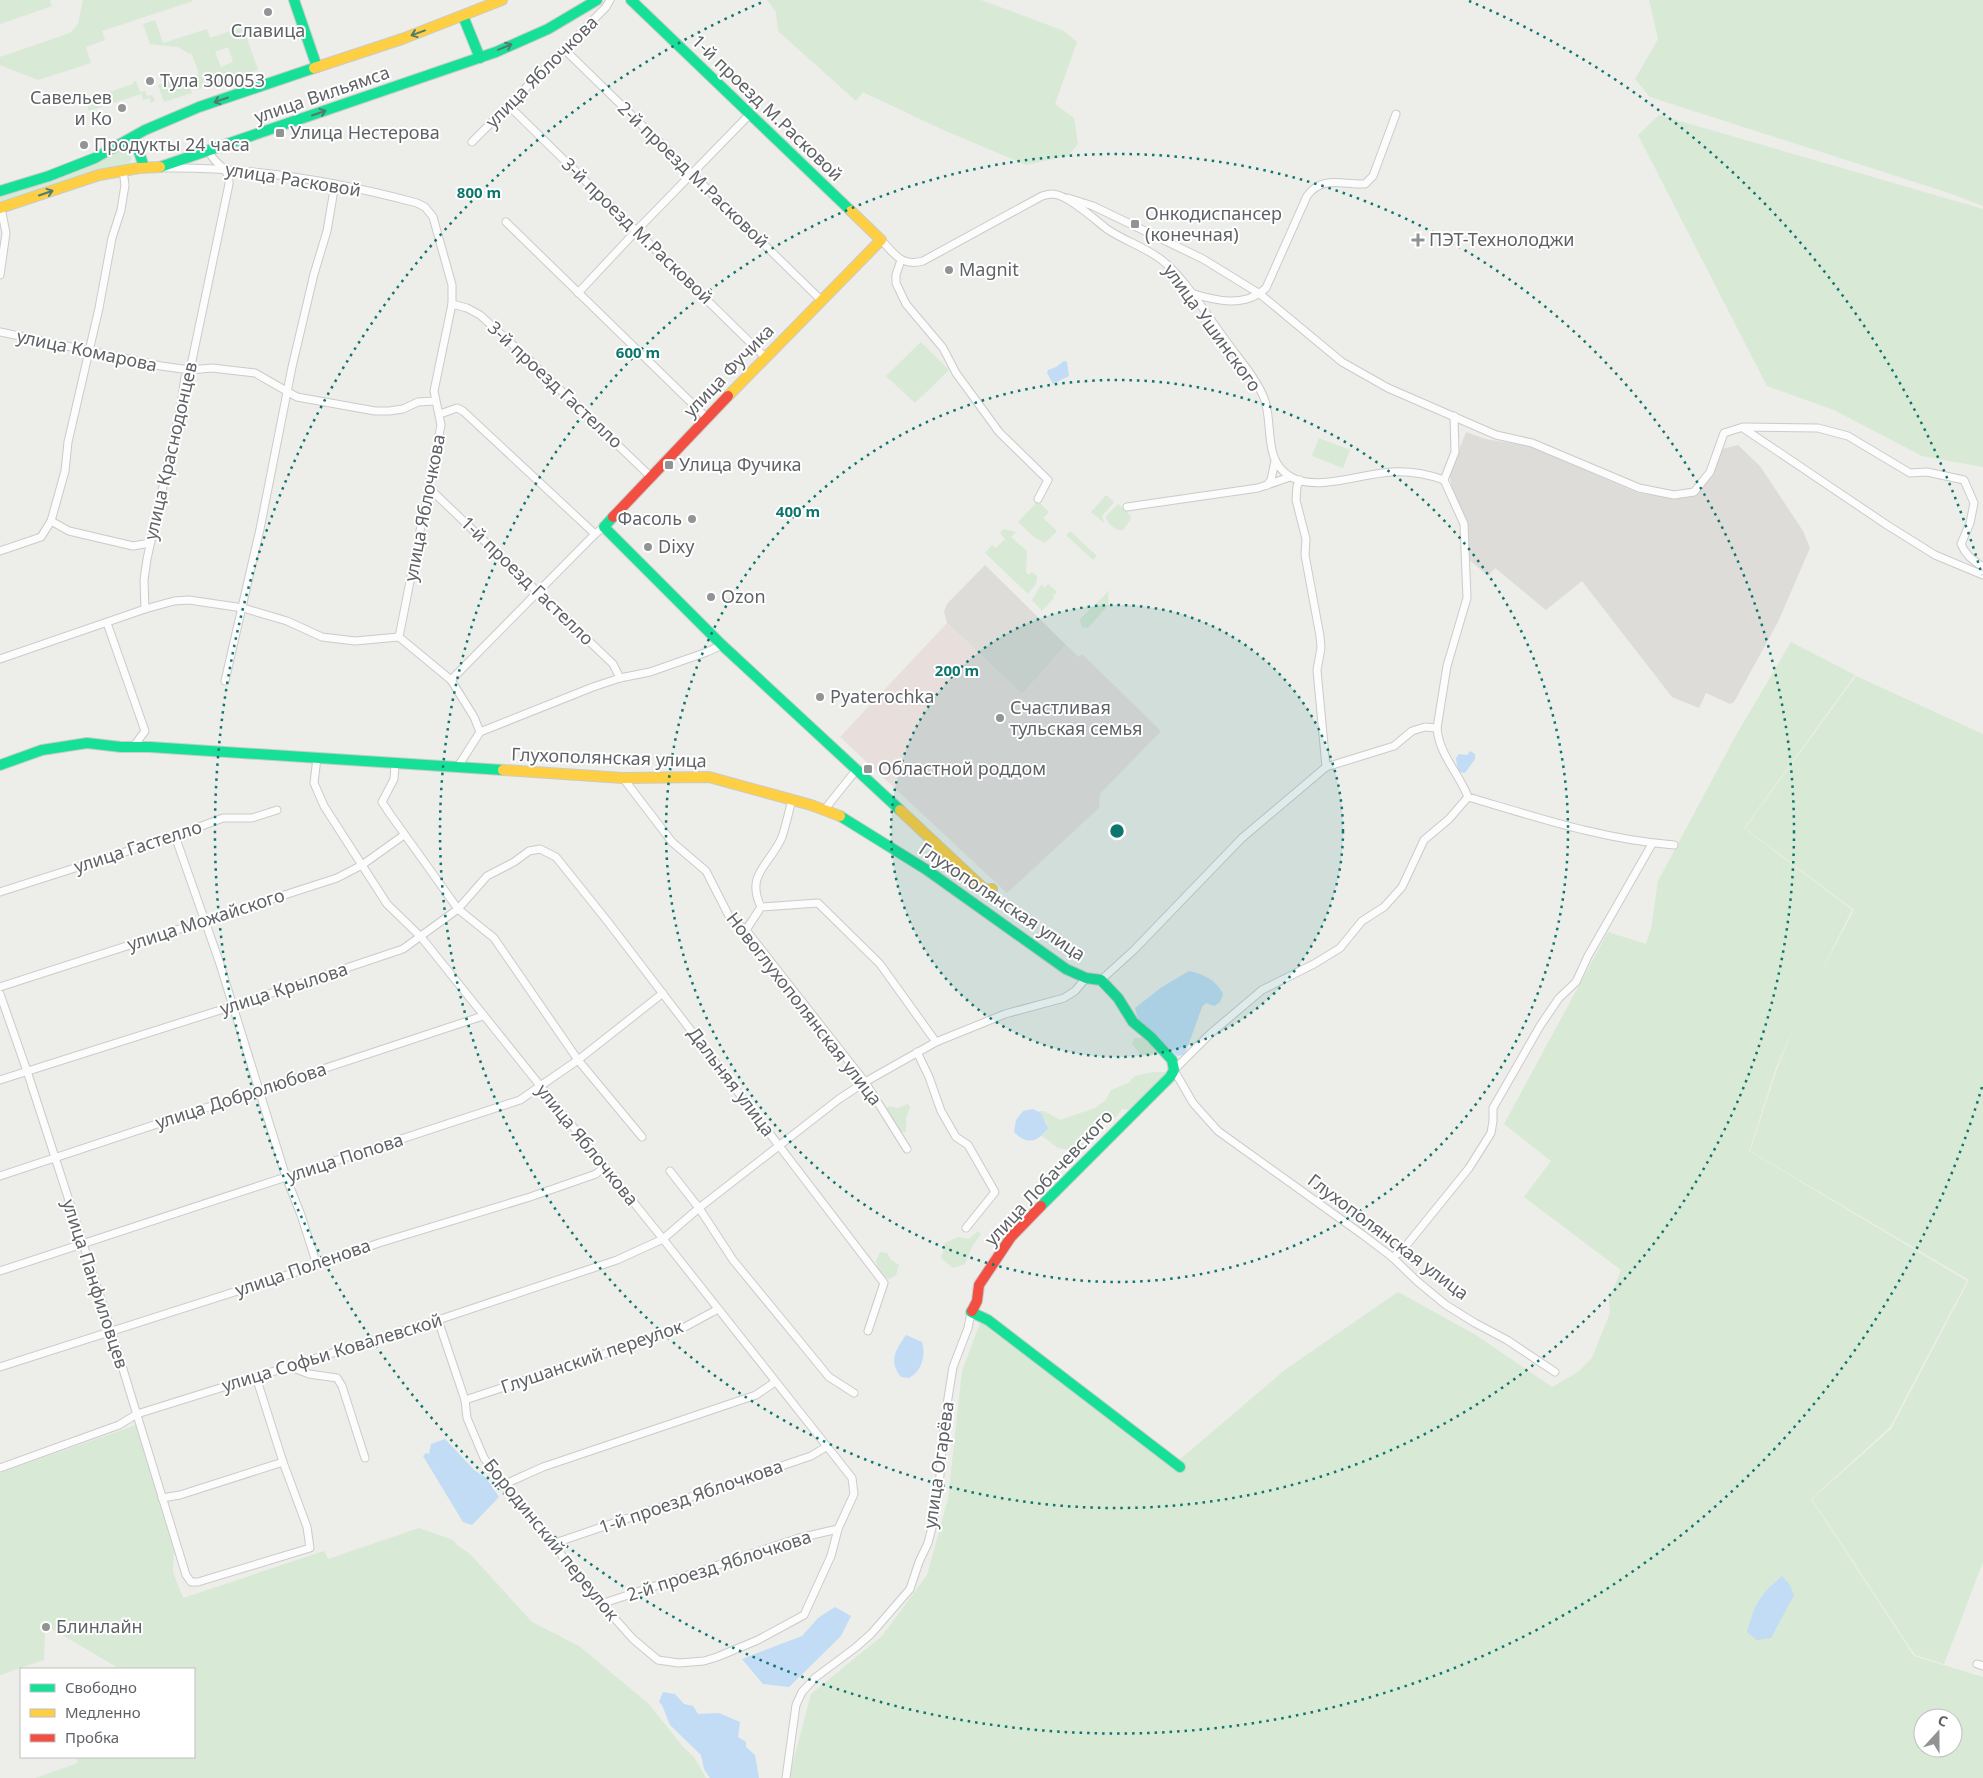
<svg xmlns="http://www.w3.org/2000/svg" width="1983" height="1778" viewBox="0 0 1983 1778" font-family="'Noto Sans',sans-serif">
	<rect width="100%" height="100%" fill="#edede9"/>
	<!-- industrial -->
	<g fill="#dddcd9">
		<polygon points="1466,432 1485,439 1529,446 1638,493 1672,498 1696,495 1712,473 1722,449 1738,445 1760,466 1803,531 1810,548 1778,622 1734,702 1730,704 1706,693 1699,708 1672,697 1582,581 1546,610 1495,568 1488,576 1467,558 1465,520 1452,491 1450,474"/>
		<polygon points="985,565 1066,645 1022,694 947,623 944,611 947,604"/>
	</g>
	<!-- medical -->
	<polygon fill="#e8dfdd" points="947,623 1022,694 1066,645 1079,657 1082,654 1161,731 1100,794 1099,808 1007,893 840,737"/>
	<!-- green -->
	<g fill="#d8e9d6" fill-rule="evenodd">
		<polygon points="0,0 50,0 52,6 0,24"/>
		<polygon points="83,0 192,0 193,1 102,31 105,40 86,47 91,63 38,80 0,65 0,57 70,33 78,24"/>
		<polygon points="767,0 981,0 1064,31 1077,42 1055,104 1074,118 1078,144 1068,156 1026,165 941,129 863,92 856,101 778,31 776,12"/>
		<polygon points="1649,0 1983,0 1983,206 1949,193 1650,97 1635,79 1658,39"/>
		<path d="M155 20 163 43 207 29 210 38 243 27 258 70 196 90 191 77 199 74 192 54 188 53 178 47 150 44 143 24ZM228 47 233 62 221 67 215 52Z"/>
		<polygon points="185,76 192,93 164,102 158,85"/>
		<polygon points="136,81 140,92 145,91 147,96 152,95 155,101 151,103 149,98 143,100 141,94 89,111 85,100 133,84 133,82"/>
		<polygon points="1659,115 1983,209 1983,467 1922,456 1834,410 1767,386 1638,135"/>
		<polygon points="121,149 130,153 132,158 129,164 0,204 0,197 75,171"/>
		<polygon points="921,342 949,370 915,403 886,376"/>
		<polygon points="1319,438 1350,450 1343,468 1312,456"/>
		<polygon points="1106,495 1114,502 1102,516 1104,523 1091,512"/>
		<polygon points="1038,501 1049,512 1043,518 1057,531 1045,543 1034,537 1018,522"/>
		<path d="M1118 504 1130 515 1131 519 1123 530C1116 532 1109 524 1106 518L1107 515Z"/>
		<polygon points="1004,529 1016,532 1011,537 1027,551 1026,572 1028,575 1032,572 1037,576 1036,584 1028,594 985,553 992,545 996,548 1005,539 1000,533"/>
		<polygon points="1070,531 1097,556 1093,560 1066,535"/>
		<polygon points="1048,584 1057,592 1053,596 1054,598 1042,611 1032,600 1041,585 1045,588"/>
		<polygon points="1110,590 1108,595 1109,604 1088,628 1082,627 1080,621 1081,618"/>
		<path d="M1791 642 1855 675 1744 828 1852 910 1814 985 1854 910 1745 828 1856 676 1983 734V1562L1944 1664 1915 1655 1812 1499 1891 1429 1969 1280 1750 1151 1777 1069 1794 1026 1776 1068 1749 1151 1967 1281 1890 1427 1811 1499 1914 1656 1983 1677V1778H791V1770L811 1694 882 1636 927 1575 948 1499 962 1371 982 1318 1171 1467 1286 1369 1398 1292 1476 1335 1552 1387 1578 1372 1592 1358 1610 1313 1609 1300 1621 1270 1524 1197 1551 1161 1504 1124 1608 932 1646 944 1651 929 1658 881 1735 737ZM1923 1718H1953V1748H1923Z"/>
		<polygon points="1147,1035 1158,1047 1152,1056 1140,1054 1132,1044 1134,1038 1141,1038"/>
		<polygon points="1154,1072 1166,1072 1167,1078 1146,1094 1133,1110 1122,1109 1116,1117 1095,1126 1086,1143 1073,1151 1058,1148 1042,1136 1046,1131 1047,1122 1038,1117 1039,1111 1044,1111 1060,1120 1095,1108 1106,1100 1111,1090 1128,1083 1135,1076"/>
		<polygon points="908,1104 910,1107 906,1119 906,1132 899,1132 886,1112 888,1106 898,1108"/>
		<polygon points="978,1231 981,1234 973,1245 965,1264 953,1268 941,1258 945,1243 958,1237 969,1239"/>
		<polygon points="880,1252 887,1253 891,1260 899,1265 896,1275 889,1279 879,1273 876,1261"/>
		<polygon points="136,1425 174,1552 173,1572 183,1598 324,1551 328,1559 419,1528 453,1540 457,1545 470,1554 532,1622 579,1646 649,1704 683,1747 694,1757 706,1778 35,1778 78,1763 76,1757 194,1757 194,1669 120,1669 49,1627 45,1630 44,1660 0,1675 0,1473"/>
	</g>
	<!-- water -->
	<g fill="#c1dcf4">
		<polygon points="1064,361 1067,362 1069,376 1053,384 1047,373 1048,370 1056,367"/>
		<polygon points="1470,751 1475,754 1475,759 1465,773 1460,772 1457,766 1456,758 1459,754 1467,755"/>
		<path d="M1189 971C1204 974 1216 980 1223 994L1220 1002 1214 1006 1206 1003 1202 1007 1185 1054 1178 1056 1171 1051 1139 1023 1135 1008 1162 987Z"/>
		<path d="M1033 1109 1041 1113 1048 1128C1037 1143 1027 1145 1014 1132L1016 1120 1023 1111Z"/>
		<path d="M906 1335 922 1342C926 1355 922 1371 909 1378L901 1377C888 1360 896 1350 906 1335Z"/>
		<polygon points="445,1439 474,1470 486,1478 499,1497 472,1525 463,1522 423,1456 426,1453 429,1454 431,1444"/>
		<path d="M1782 1576 1790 1585 1794 1595 1771 1638 1757 1640 1747 1632C1754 1605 1760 1594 1782 1576Z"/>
		<polygon points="835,1607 851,1616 841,1636 789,1687 763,1684 742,1659 802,1636 818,1618"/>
		<polygon points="663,1692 675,1694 684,1704 693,1706 698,1714 719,1713 740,1722 738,1737 746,1742 746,1747 755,1755 759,1778 710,1778 704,1769 701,1755 670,1725 662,1705 659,1702"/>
	</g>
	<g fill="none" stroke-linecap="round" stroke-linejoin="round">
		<defs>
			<g id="street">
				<polyline points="565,50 821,300"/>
				<polyline points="509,106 765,357"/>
				<polyline points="472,142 606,7 610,0"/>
				<path d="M166 168C251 167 335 181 417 203L425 207 433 217 452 285V304L434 391 441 425 399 637"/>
				<path d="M1068 198 1093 206 1203 259 1260 294 1342 362 1388 388 1496 435 1532 443 1639 488 1674 495 1694 492 1710 472 1724 433 1743 427 1818 428 1848 436 1910 473 1927 472 1964 480 1974 503 1970 523 1961 544C1966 556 1973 560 1983 567"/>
				<polyline points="506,222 707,418"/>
				<path d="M881 240C895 254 901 267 923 261L1042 196C1045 195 1050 194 1053 194 1068 195 1094 219 1107 229 1124 241 1146 247 1163 261 1185 279 1206 314 1224 338 1237 357 1255 376 1264 398 1274 423 1262 461 1291 477 1318 492 1363 473 1392 472 1410 471 1427 474 1444 480L1464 524 1467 598 1447 666 1437 728C1439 755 1459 773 1468 797 1536 817 1604 840 1674 845"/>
				<polyline points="901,260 896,275 896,283 906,304 943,348 956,373 999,432 1048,480 1038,499"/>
				<polyline points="0,275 6,233 1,208"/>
				<polyline points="578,293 637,230 750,114"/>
				<path d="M1191 293C1216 301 1245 308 1266 288L1307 196C1322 175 1342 185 1365 184L1373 176 1396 114"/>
				<polyline points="452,304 467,308 480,315 524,355 651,477"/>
				<polyline points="0,332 161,366 190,370 212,368 255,373 297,397 375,411 389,411 403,409 418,402 435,401"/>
				<polyline points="440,414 457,408 463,411 595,534 604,527"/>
				<polyline points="1743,428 1887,525 1935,555 1983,575"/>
				<polyline points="1300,480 1297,486 1296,500 1306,539 1305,555 1320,636 1321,648 1317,670 1326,767"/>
				<polyline points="1444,480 1455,452 1454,416"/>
				<polyline points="1267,485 1271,480 1275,461"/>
				<polyline points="429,488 613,664 620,678"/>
				<polyline points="1127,507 1258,488 1290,477"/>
				<polyline points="51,521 69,531 133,546 150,543"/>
				<polyline points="0,551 41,537 51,521 65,471 68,442 99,308 112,238 121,210 125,185 123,170"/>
				<polyline points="145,609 174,601 189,600 243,608 287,621 322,637 355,641 399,637 451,680 474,717 480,732"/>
				<polyline points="107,623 145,731 134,746"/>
				<path d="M0 659 145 609 144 580 147 559 181 405 185 377 190 370 229 184C230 166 214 166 209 151"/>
				<polyline points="451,680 595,534"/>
				<polyline points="225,681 260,529 292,367 314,274 327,231 335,184"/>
				<polyline points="317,758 314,783 324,806 387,904 421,937 663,1239 852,1478 854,1494 838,1529 831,1556 804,1615 758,1640 717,1657 704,1661 679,1663 658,1660 633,1639 567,1565 555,1543 503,1485 484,1458 467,1418 465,1400 438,1320"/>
				<polyline points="395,764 394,779 382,802 390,814 458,909 494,938 578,1060 642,1137"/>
				<polyline points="457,768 480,732 593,687 620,678 650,672 707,652 722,645"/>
				<polyline points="623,778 672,842 706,871 730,918 746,930 865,1082 907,1149"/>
				<polyline points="1468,797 1449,819 1424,840 1402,887 1384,907 1362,921 1340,948 1314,964 1262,990 1210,1034 1174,1070 1193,1103 1218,1131 1363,1235 1392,1257 1418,1282 1446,1305 1475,1323 1507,1340 1555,1372"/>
				<polyline points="825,809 857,769"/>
				<polyline points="175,836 219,961 286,1177 301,1215 317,1265"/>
				<polyline points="0,892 175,836 223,818 252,818 277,810"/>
				<path d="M761 907C745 874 770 865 782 837 786 825 789 812 792 799"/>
				<polyline points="746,930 761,907 818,903 880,964 936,1042"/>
				<polyline points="1101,980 1134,950 1242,838 1326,767 1394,746 1412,731 1425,727 1437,728"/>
				<polyline points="0,987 337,878 362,865 404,835"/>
				<polyline points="0,994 27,1071 111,1330 186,1575 191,1582 198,1582 310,1548 307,1527 283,1462 256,1377"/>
				<polyline points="917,1052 929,1077 941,1111 956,1137 968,1145 995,1192 966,1228"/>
				<polyline points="0,1080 233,1006 403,949 458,909 487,876 514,862 529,851 540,849 556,857 608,922 884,1283 868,1331"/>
				<polyline points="670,1171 699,1208 733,1260 829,1377 854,1393"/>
				<polyline points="0,1176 483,1016"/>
				<polyline points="1392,1257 1401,1252 1469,1168 1491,1133 1493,1121 1493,1108 1540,1026 1559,998 1576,982 1588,956 1652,844"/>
				<polyline points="0,1271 520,1100 578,1060 663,993"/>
				<polyline points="0,1367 309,1268 379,1243 530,1197 596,1174 605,1166"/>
				<polyline points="291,1367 309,1374 337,1378 342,1386 365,1458"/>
				<polyline points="465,1400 683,1328 718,1309"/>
				<polyline points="0,1468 119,1425 137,1414 438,1320 617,1260 663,1239 699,1208 839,1099 865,1082 936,1042 1005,1014 1064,998 1075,991 1086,978"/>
				<polyline points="503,1485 543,1467 756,1395 775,1382"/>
				<polyline points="162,1498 180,1495 283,1462"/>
				<polyline points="555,1543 811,1456 826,1447"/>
				<polyline points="601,1604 799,1538 838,1529"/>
				<polyline points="1977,1664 1983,1666"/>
				<polyline points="786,1778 796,1705 802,1692 816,1677 855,1648 871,1634 910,1589 919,1562 928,1543 934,1520 939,1487 944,1423 953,1367 968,1328 971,1312"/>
			</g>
			<g id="fast">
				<polyline points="294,0 317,67"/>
				<polyline points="631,0 851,211"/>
				<polyline points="463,16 480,58"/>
				<polyline points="134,137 144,167"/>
				<polyline points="160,167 496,52 548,29 597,0"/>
				<polyline points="0,191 49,176 95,158 145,130 199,107 314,68"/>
				<polyline points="613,517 604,527 722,645 900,810"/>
				<polyline points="0,765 42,750 87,743 121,747 150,747 503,770"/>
				<polyline points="840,816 927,870 1066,969 1086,978 1101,980 1118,998 1133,1022 1151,1037 1172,1060 1174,1070 1170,1077 1041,1206"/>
				<polyline points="972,1311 971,1312 988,1320 1180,1467"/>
			</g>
			<g id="slow">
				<polyline points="314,68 402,39 502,0"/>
				<polyline points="0,208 99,175 139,168 160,167"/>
				<polyline points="728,396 881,240 851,211"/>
				<polyline points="503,770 623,778 709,777 811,805 840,816"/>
				<polyline points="900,810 985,890 992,889"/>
			</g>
			<g id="jam">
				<polyline points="613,517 728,396"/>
				<polyline points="972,1311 977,1301 979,1285 1011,1237 1041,1206"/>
			</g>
		</defs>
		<!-- street casing -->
		<use href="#street" stroke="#cbcbca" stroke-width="9"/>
		<!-- fast casing -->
		<use href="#fast" stroke="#cacbca" stroke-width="12"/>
		<!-- slow casing -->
		<use href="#slow" stroke="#cacbca" stroke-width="12"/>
		<!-- jam casing -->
		<use href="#jam" stroke="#cacbca" stroke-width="12"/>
		<!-- street -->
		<use href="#street" stroke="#fcfcfc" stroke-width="7"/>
		<!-- fast -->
		<use href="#fast" stroke="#16e098" stroke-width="10"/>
		<!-- slow -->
		<use href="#slow" stroke="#ffcf43" stroke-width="10"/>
		<!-- jam -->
		<use href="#jam" stroke="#f24e42" stroke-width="10"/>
	</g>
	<!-- one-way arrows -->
	<defs><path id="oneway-shaft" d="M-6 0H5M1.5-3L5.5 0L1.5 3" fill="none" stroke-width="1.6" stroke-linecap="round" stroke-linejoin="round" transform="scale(1.25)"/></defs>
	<g stroke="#507b70">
		<use href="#oneway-shaft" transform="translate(418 33) rotate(160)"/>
		<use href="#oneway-shaft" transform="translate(505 47) rotate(-23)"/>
		<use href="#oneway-shaft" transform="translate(221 100) rotate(161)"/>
		<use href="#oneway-shaft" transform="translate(319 113) rotate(-19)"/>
		<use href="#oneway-shaft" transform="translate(46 193) rotate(-19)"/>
	</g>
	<!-- distance rings -->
	<circle cx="1117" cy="831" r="226" fill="#0f766e" fill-opacity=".12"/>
	<g fill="none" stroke="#0f766e" stroke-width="2.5" stroke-dasharray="2.5 5">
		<circle cx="1117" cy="831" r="226"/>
		<circle cx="1117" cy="831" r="451"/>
		<circle cx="1117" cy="831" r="677"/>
		<path d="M1982 1087A902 902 0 1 1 765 1M1469 1A902 902 0 0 1 1982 575"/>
	</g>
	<!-- markers -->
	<g fill="#919394" stroke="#fff" stroke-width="2">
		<circle cx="268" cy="12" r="5"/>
		<circle cx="150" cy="81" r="5"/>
		<circle cx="122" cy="108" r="5"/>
		<rect x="275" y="128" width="10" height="10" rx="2.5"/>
		<circle cx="84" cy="145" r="5"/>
		<rect x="1130" y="219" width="10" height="10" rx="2.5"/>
		<path d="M1415.5 232.5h5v5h5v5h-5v5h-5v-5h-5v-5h5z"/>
		<circle cx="949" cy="270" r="5"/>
		<rect x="664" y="460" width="10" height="10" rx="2.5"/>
		<circle cx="692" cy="519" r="5"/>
		<circle cx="648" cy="547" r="5"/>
		<circle cx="711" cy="597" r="5"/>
		<circle cx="820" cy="697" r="5"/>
		<circle cx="1000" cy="718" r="5"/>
		<rect x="863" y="764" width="10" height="10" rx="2.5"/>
		<circle cx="46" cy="1627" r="5"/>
	</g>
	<g text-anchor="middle" stroke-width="4" stroke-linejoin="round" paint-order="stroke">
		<!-- poi labels -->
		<g font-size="18" fill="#5f6266" stroke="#fff" text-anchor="start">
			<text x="268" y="37" text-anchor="middle">Славица</text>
			<text x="160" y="87">Тула 300053</text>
			<text x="112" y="104" text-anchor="end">Савельев<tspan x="112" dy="21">и Ко</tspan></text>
			<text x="290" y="139">Улица Нестерова</text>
			<text x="94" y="151">Продукты 24 часа</text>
			<text x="1145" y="220">Онкодиспансер<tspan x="1145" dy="21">(конечная)</tspan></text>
			<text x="1429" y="246">ПЭТ-Технолоджи</text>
			<text x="959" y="276">Magnit</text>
			<text x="679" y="471">Улица Фучика</text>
			<text x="682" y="525" text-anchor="end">Фасоль</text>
			<text x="658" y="553">Dixy</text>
			<text x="721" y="603">Ozon</text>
			<text x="830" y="703">Pyaterochka</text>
			<text x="1010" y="714">Счастливая<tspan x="1010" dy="21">тульская семья</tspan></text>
			<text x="878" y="775">Областной роддом</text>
			<text x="56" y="1633">Блинлайн</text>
		</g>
		<!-- street labels -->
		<g font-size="18" fill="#5f6266" stroke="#fff">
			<text transform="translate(542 72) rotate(-45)" y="6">улица Яблочкова</text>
			<text transform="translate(322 95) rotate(-19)" y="6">улица Вильямса</text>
			<text transform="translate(767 108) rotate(44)" y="6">1-й проезд М.Расковой</text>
			<text transform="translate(693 175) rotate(44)" y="6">2-й проезд М.Расковой</text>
			<text transform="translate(293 180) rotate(9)" y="6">улица Расковой</text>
			<text transform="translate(637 231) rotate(44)" y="6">3-й проезд М.Расковой</text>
			<text transform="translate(1212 328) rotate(54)" y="6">улица Ушинского</text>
			<text transform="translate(87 351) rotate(12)" y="6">улица Комарова</text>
			<text transform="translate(729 371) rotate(-46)" y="6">улица Фучика</text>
			<text transform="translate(555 385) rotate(43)" y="6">3-й проезд Гастелло</text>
			<text transform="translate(171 451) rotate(-77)" y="6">улица Краснодонцев</text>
			<text transform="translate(425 508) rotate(-79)" y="6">улица Яблочкова</text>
			<text transform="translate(527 581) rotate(44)" y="6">1-й проезд Гастелло</text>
			<text transform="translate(609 758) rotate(2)" y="6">Глухополянская улица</text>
			<text transform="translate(138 847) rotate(-18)" y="6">улица Гастелло</text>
			<text transform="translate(1002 902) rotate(34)" y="6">Глухополянская улица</text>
			<text transform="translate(206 920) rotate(-18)" y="6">улица Можайского</text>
			<text transform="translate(284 989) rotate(-18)" y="6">улица Крылова</text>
			<text transform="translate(804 1009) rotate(52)" y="6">Новоглухополянская улица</text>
			<text transform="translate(731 1082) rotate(53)" y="6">Дальняя улица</text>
			<text transform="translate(241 1096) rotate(-18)" y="6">улица Добролюбова</text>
			<text transform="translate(587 1145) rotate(51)" y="6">улица Яблочкова</text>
			<text transform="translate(345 1158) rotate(-18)" y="6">улица Попова</text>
			<text transform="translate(1049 1178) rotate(-47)" y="6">улица Лобачевского</text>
			<text transform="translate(1388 1237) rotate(37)" y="6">Глухополянская улица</text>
			<text transform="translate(303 1268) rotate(-19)" y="6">улица Поленова</text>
			<text transform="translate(95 1284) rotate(72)" y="6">улица Панфиловцев</text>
			<text transform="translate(332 1353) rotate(-17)" y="6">улица Софьи Ковалевской</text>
			<text transform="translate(592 1357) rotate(-19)" y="6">Глушанский переулок</text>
			<text transform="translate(939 1465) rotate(-82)" y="6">улица Огарёва</text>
			<text transform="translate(691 1497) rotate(-19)" y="6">1-й проезд Яблочкова</text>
			<text transform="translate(551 1540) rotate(51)" y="6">Бородинский переулок</text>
			<text transform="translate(719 1566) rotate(-18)" y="6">2-й проезд Яблочкова</text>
		</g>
	</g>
	<circle cx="1117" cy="831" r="8" fill="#0f766e" stroke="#fff" stroke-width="2.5"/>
	<g font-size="15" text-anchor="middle" font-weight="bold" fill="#0f766e" stroke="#fff" stroke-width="4" stroke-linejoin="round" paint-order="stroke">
		<text x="479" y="198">800 m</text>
		<text x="638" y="358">600 m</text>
		<text x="798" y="517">400 m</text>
		<text x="957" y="676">200 m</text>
	</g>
	<!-- legend -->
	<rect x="20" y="1668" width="175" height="90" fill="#ffffff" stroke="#bfc0c2"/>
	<rect x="30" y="1684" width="25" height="8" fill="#16e098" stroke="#bfc0c2"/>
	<text x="65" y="1693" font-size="15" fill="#5f6266">Свободно</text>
	<rect x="30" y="1709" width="25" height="8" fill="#ffcf43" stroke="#bfc0c2"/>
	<text x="65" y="1718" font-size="15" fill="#5f6266">Медленно</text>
	<rect x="30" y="1734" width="25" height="8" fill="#f24e42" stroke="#bfc0c2"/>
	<text x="65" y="1743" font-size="15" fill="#5f6266">Пробка</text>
	<!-- north arrow -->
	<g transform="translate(1938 1733) rotate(21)"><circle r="24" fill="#ffffff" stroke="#bfc0c2"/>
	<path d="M0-4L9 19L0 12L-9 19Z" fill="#919394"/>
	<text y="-8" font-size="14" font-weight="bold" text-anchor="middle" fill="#5f6266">С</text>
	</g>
</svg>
